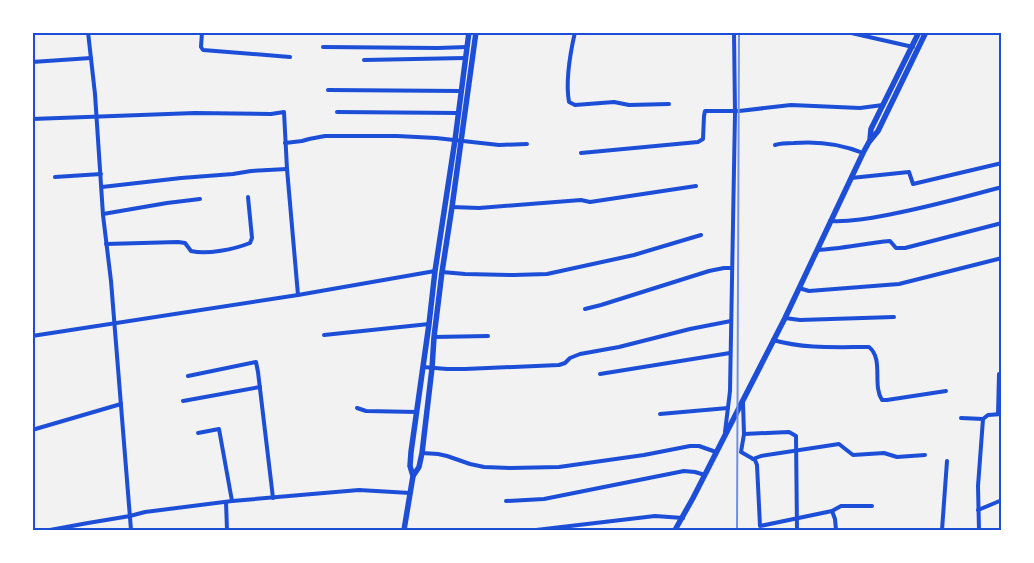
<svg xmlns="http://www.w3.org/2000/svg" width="1034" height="563" viewBox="0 0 1034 563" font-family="'Playfair Display',serif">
	<rect width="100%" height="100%" fill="#f2f2f2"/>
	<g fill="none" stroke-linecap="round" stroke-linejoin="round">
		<!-- minor -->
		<g stroke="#1d4ed8" stroke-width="4">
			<polyline points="88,32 95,94 103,215 111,281 131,530"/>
			<polyline points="202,32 201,47 203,50 290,57"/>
			<path d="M575 32C570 54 565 80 569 102L575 105 614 102 629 105 669 104"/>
			<polyline points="847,32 913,47"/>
			<polyline points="323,47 438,48 467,47"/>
			<polyline points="364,60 465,58"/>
			<polyline points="32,62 91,58"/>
			<polyline points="328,90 461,91"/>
			<polyline points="337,112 458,113"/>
			<polyline points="32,119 195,113 271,114 284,112 287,169 298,295"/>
			<polyline points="285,143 302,141 309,139 325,136 397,136 436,138 499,145 527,144"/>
			<path d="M775 145C781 143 787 143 794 143 818 141 841 144 863 153"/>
			<polyline points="581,153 698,142 703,139 704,116 705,111 739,111 791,105 860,108 883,105"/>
			<polyline points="55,177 101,174"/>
			<polyline points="851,178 909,172 913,184 1002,163"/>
			<polyline points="102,187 181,178 233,174 251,171 287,169"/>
			<polyline points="452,207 479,208 581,200 590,202 696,186"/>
			<polyline points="103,214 167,203 200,199"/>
			<path d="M830 221C851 222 871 218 892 214 929 207 965 197 1002 187"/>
			<path d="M106 244 178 242 185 243 191 251C207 255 235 249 250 243L252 238 248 197"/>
			<path d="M817 250C841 249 866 243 890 241L896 248H905L1002 223"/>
			<polyline points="442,272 465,274 514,275 547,274 634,255 701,235"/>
			<polyline points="799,288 809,291 899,284 1002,258"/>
			<polyline points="585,309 601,305 709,271 724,268 732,268"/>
			<polyline points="785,318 800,320 894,317"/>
			<polyline points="324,335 429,324"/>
			<polyline points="32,336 298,295 435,271"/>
			<polyline points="434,337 488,336"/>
			<path d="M773 340C804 349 837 347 869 347 884 359 872 385 882 400H887L946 391"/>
			<polyline points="423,367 447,369 465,369 559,365 565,363 570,358 580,354 619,347 690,329 731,321"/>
			<polyline points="600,374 730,353"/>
			<polyline points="188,376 256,362 258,372 273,498"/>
			<polyline points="183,401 260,387"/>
			<polyline points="743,403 744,434 741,452 755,460 757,465 760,526 832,511 841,506 872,506"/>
			<polyline points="357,408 366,411 417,412"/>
			<polyline points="660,414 728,408"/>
			<polyline points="998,414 999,374"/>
			<polyline points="961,418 983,419"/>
			<polyline points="32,430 121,404"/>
			<polyline points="725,432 730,391 735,113 734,32"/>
			<polyline points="198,433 219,429 232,501"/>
			<polyline points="744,434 789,432 796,436 797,530"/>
			<polyline points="422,453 438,454 447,456 470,464 484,467 510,468 559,467 644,455 690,446 699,446 716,452"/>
			<polyline points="753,459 761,456 839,444 844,448 853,455 884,453 897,457 925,455"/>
			<polyline points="506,501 544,499 684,471 695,472 705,475"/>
			<polyline points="226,502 227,530"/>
			<polyline points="978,510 1002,500"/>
			<polyline points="832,511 835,519 836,530"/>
			<polyline points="50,530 88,523 130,516 145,512 232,501 359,490 410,493"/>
			<polyline points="536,530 655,516 683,518"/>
			<polyline points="942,530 947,461"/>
			<polyline points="979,530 978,486 983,419 988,415 1002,414"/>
		</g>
		<!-- primary -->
		<g stroke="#1d4ed8" stroke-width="5.5">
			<polyline points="870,140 871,129 919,32"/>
			<polyline points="413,476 419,467 422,453 432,368 434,337 442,272 452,207 476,32"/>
			<polyline points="404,530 413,476 410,466 411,452 429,324 435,271 455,140 469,32"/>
			<polyline points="675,530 693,498 785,318 863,153 869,142 878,131 926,32"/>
		</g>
		<!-- rail -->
		<polyline stroke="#7290e2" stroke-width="2" points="737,530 739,32"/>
	</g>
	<!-- border -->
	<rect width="1034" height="563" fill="none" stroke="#ffffff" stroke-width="68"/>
	<rect x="34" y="34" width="966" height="495" fill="none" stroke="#1d4ed8" stroke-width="2"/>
</svg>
